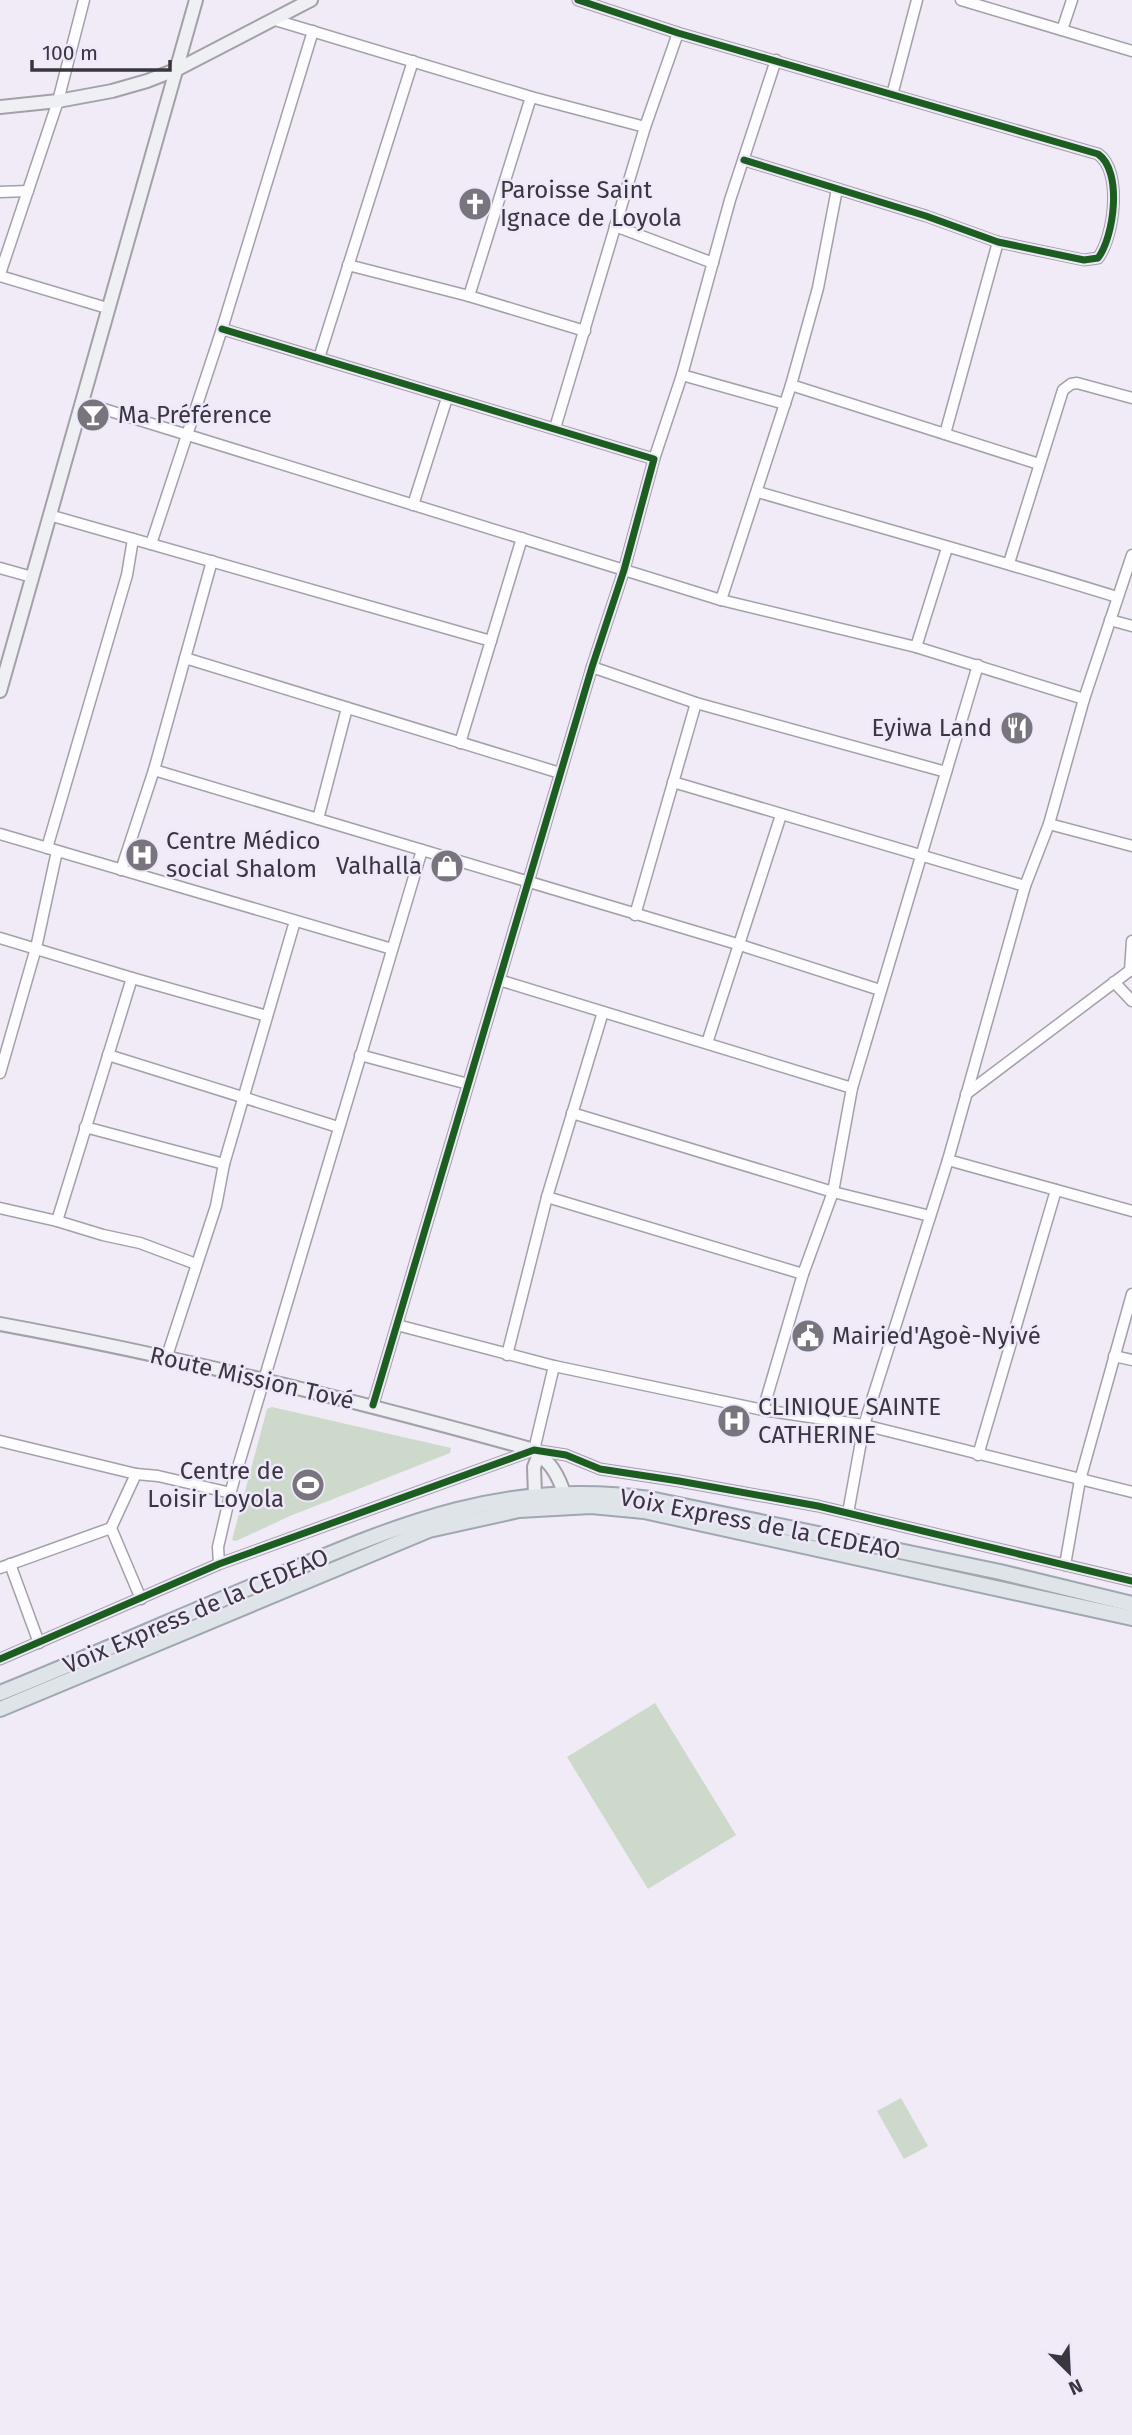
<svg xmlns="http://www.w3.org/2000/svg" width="1132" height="2435" viewBox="0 0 1132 2435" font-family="'Fira Sans',sans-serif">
	<rect width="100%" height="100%" fill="#f0ebf6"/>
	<!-- green -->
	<g fill="#cddacb">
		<polygon points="272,1407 451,1448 450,1453 290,1516 236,1541 232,1540 267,1409"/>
		<polygon points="655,1703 736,1835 648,1889 567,1757"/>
		<polygon points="901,2098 928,2146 904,2159 877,2111"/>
	</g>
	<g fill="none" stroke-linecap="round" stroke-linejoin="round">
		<defs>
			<g id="street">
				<path d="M578 0 678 33 1098 154C1123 171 1114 237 1098 258L1084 260 998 242 926 216 744 160"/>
				<polyline points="961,0 1132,51"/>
				<polyline points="275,20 531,97 645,127"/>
				<polyline points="1062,30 1072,0"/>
				<polyline points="892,95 917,0"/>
				<polyline points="0,192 28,191"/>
				<polyline points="615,226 713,263"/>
				<polyline points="348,265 469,296 585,331"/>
				<polyline points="0,274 58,101 84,0"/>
				<polyline points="0,276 107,308"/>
				<polyline points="469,296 531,97"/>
				<polyline points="222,329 654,459 624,570 592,667 373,1405"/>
				<polyline points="319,358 413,61"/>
				<polyline points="682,375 785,404"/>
				<polyline points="791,385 1039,464"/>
				<polyline points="81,402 721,600 916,647 1084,699"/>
				<polyline points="555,428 645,127 678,33"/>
				<polyline points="945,434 998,242"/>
				<polyline points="654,459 682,375 730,200 776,60"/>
				<path d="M758 492C878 527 998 560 1117 597"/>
				<polyline points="413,505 447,398"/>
				<polyline points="49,515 491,641"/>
				<polyline points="151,544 222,329 313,31"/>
				<polyline points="1009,563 1063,390 1071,384 1077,383 1132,398"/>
				<polyline points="0,568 32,577"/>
				<polyline points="721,600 791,385 818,288 837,189"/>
				<polyline points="1110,620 1132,626"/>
				<polyline points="916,647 947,548"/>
				<polyline points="185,658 560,773"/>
				<polyline points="592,667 696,703 946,772"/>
				<polyline points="460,743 522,538"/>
				<polyline points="154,770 737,944 880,990"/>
				<polyline points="673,782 1025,886"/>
				<polyline points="318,819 347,708"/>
				<polyline points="1049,824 1132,846"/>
				<polyline points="0,834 392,949"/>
				<polyline points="47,848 127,575 133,539"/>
				<polyline points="121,870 154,770 212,561"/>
				<polyline points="635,915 696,703"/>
				<polyline points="0,938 132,978 267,1016"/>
				<polyline points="1130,971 1132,941"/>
				<polyline points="499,980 852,1088"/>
				<polyline points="1114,982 1132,1001"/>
				<polyline points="707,1043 781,815"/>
				<polyline points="108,1055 338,1127"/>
				<polyline points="360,1055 468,1084"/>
				<polyline points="0,1073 36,948 57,851"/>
				<polyline points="966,1094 1132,969"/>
				<polyline points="572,1113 833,1192 930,1216"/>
				<polyline points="85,1127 224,1164 295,921"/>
				<polyline points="948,1160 1132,1211"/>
				<polyline points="547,1197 803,1274"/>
				<polyline points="0,1208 57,1221 132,978"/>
				<polyline points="57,1221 103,1235 140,1243 196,1264"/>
				<polyline points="397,1325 554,1366 763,1410 864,1425 1132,1492"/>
				<polyline points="507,1355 547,1197 603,1012"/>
				<polyline points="1114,1356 1132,1360"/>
				<polyline points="166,1359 216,1206 224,1164"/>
				<polyline points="763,1410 803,1274 833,1192 852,1088 978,665"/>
				<polyline points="0,1441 136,1474 158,1476 231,1493"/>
				<polyline points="534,1450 554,1366"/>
				<polyline points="978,1455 1056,1190"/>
				<polyline points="136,1474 111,1528 141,1599"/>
				<polyline points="848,1513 864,1425 948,1160 1025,886 1049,824 1084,699 1132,555"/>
				<polyline points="10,1564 39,1643"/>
				<polyline points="219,1564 218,1547 232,1487 422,850"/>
				<polyline points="1065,1565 1080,1480 1132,1294"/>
				<polyline points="0,1568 111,1528"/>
				<polyline points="0,1659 219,1564 534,1450 566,1455 600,1469 679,1481 818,1506 1132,1581"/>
			</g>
			<g id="secondary">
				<polyline points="0,107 58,101 112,91 147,81 178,69 311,0"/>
				<polyline points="0,691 196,0"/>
				<path d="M0 1324C180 1357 358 1401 534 1450 538 1456 541 1457 546 1461 556 1470 565 1491 566 1504"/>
				<polyline points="535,1495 534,1467 538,1457"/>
			</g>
			<g id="primary">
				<path d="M0 1693C87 1658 172 1620 258 1584 391 1528 502 1477 650 1499L1000 1572 1132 1604"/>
				<polyline points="0,1709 429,1530 519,1510 591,1506 644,1511 1132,1618"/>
			</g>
		</defs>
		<!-- street casing -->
		<use href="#street" stroke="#a4a0a8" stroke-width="13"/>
		<!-- secondary casing -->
		<use href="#secondary" stroke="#a4a0a8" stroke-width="16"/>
		<!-- primary casing -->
		<use href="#primary" stroke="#9fa7b0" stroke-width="18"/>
		<!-- street -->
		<use href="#street" stroke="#fdfcfe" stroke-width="10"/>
		<!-- secondary -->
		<use href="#secondary" stroke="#eef0f3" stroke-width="12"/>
		<!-- primary -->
		<use href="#primary" stroke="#dfe4e8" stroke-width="14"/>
		<defs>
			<g id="cycleway">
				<path d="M578 0 678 33 1098 154C1123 171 1114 237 1098 258L1084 260 998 242 926 216 744 160"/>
				<polyline points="222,329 654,459 624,570 592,667 373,1405"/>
				<polyline points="0,1659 219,1564 534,1450 566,1455 600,1469 679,1481 818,1506 1132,1581"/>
			</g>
		</defs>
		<!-- cycleway casing -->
		<use href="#cycleway" stroke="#efe7fa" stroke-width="11"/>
		<!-- cycleway -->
		<use href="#cycleway" stroke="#1b5e20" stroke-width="7"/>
	</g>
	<!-- icons -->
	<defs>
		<symbol id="church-disc" viewBox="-11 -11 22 22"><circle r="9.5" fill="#79757e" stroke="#efe7fa"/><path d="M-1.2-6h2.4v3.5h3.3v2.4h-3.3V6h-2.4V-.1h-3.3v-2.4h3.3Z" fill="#fff"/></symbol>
		<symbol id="bar-disc" viewBox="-11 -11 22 22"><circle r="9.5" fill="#79757e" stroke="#efe7fa"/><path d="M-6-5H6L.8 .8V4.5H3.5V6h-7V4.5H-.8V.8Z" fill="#fff"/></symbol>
		<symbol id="restaurant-disc" viewBox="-11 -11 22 22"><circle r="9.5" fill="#79757e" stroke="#efe7fa"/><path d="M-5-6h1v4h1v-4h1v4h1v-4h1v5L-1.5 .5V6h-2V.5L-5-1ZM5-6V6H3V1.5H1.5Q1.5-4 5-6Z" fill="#fff"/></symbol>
		<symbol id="hospital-disc" viewBox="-11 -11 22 22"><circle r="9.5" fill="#79757e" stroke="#efe7fa"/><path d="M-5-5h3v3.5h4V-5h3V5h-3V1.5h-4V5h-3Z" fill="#fff"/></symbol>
		<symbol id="shop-disc" viewBox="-11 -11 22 22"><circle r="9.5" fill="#79757e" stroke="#efe7fa"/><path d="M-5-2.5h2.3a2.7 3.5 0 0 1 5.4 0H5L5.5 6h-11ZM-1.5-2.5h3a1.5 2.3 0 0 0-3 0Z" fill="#fff"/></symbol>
		<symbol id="civic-disc" viewBox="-11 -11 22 22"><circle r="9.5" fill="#79757e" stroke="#efe7fa"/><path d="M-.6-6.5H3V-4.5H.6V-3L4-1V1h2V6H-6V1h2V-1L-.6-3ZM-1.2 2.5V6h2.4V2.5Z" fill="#fff"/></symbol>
		<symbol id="stadium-disc" viewBox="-11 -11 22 22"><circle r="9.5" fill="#79757e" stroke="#efe7fa"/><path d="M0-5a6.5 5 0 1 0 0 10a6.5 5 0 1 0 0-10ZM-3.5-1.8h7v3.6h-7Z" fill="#fff"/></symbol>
	</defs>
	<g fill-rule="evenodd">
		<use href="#church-disc" x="456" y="185" width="38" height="38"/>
		<use href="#bar-disc" x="74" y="396" width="38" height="38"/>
		<use href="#restaurant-disc" x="998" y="709" width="38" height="38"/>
		<use href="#hospital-disc" x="123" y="836" width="38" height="38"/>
		<use href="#shop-disc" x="428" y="847" width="38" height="38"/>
		<use href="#civic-disc" x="789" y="1317" width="38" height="38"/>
		<use href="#hospital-disc" x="715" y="1402" width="38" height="38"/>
		<use href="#stadium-disc" x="289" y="1466" width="38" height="38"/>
	</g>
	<g text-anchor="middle" stroke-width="5" stroke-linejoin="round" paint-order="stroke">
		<!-- poi labels -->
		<g font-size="24" fill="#39363d" stroke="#efe7fa" text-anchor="start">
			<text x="500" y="198">Paroisse Saint<tspan x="500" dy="28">Ignace de Loyola</tspan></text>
			<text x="118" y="423">Ma Préférence</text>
			<text x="992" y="736" text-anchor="end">Eyiwa Land</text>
			<text x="166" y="849">Centre Médico<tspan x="166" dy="28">social Shalom</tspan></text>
			<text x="422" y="874" text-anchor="end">Valhalla</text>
			<text x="832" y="1344">Mairied'Agoè-Nyivé</text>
			<text x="758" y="1415">CLINIQUE SAINTE<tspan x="758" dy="28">CATHERINE</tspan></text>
			<text x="284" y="1479" text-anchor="end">Centre de<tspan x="284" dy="28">Loisir Loyola</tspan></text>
		</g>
		<!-- street labels -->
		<g font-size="24" fill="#39363d" stroke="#efe7fa">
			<text transform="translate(252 1378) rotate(13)" y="8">Route Mission Tové</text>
			<text transform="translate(760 1524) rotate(11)" y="8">Voix Express de la CEDEAO</text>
			<text transform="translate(196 1611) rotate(-23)" y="8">Voix Express de la CEDEAO</text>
		</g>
	</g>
	<!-- north arrow -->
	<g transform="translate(1069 2372) rotate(156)" stroke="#efe7fa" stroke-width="5" paint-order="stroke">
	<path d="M0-5L12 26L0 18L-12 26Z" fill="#39363d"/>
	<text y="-10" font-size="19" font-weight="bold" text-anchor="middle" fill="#39363d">N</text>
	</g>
	<!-- scale -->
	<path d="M32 60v10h138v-10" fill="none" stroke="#39363d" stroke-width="3.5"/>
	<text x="42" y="60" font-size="21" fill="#39363d" stroke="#efe7fa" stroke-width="5" paint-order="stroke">100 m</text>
</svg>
